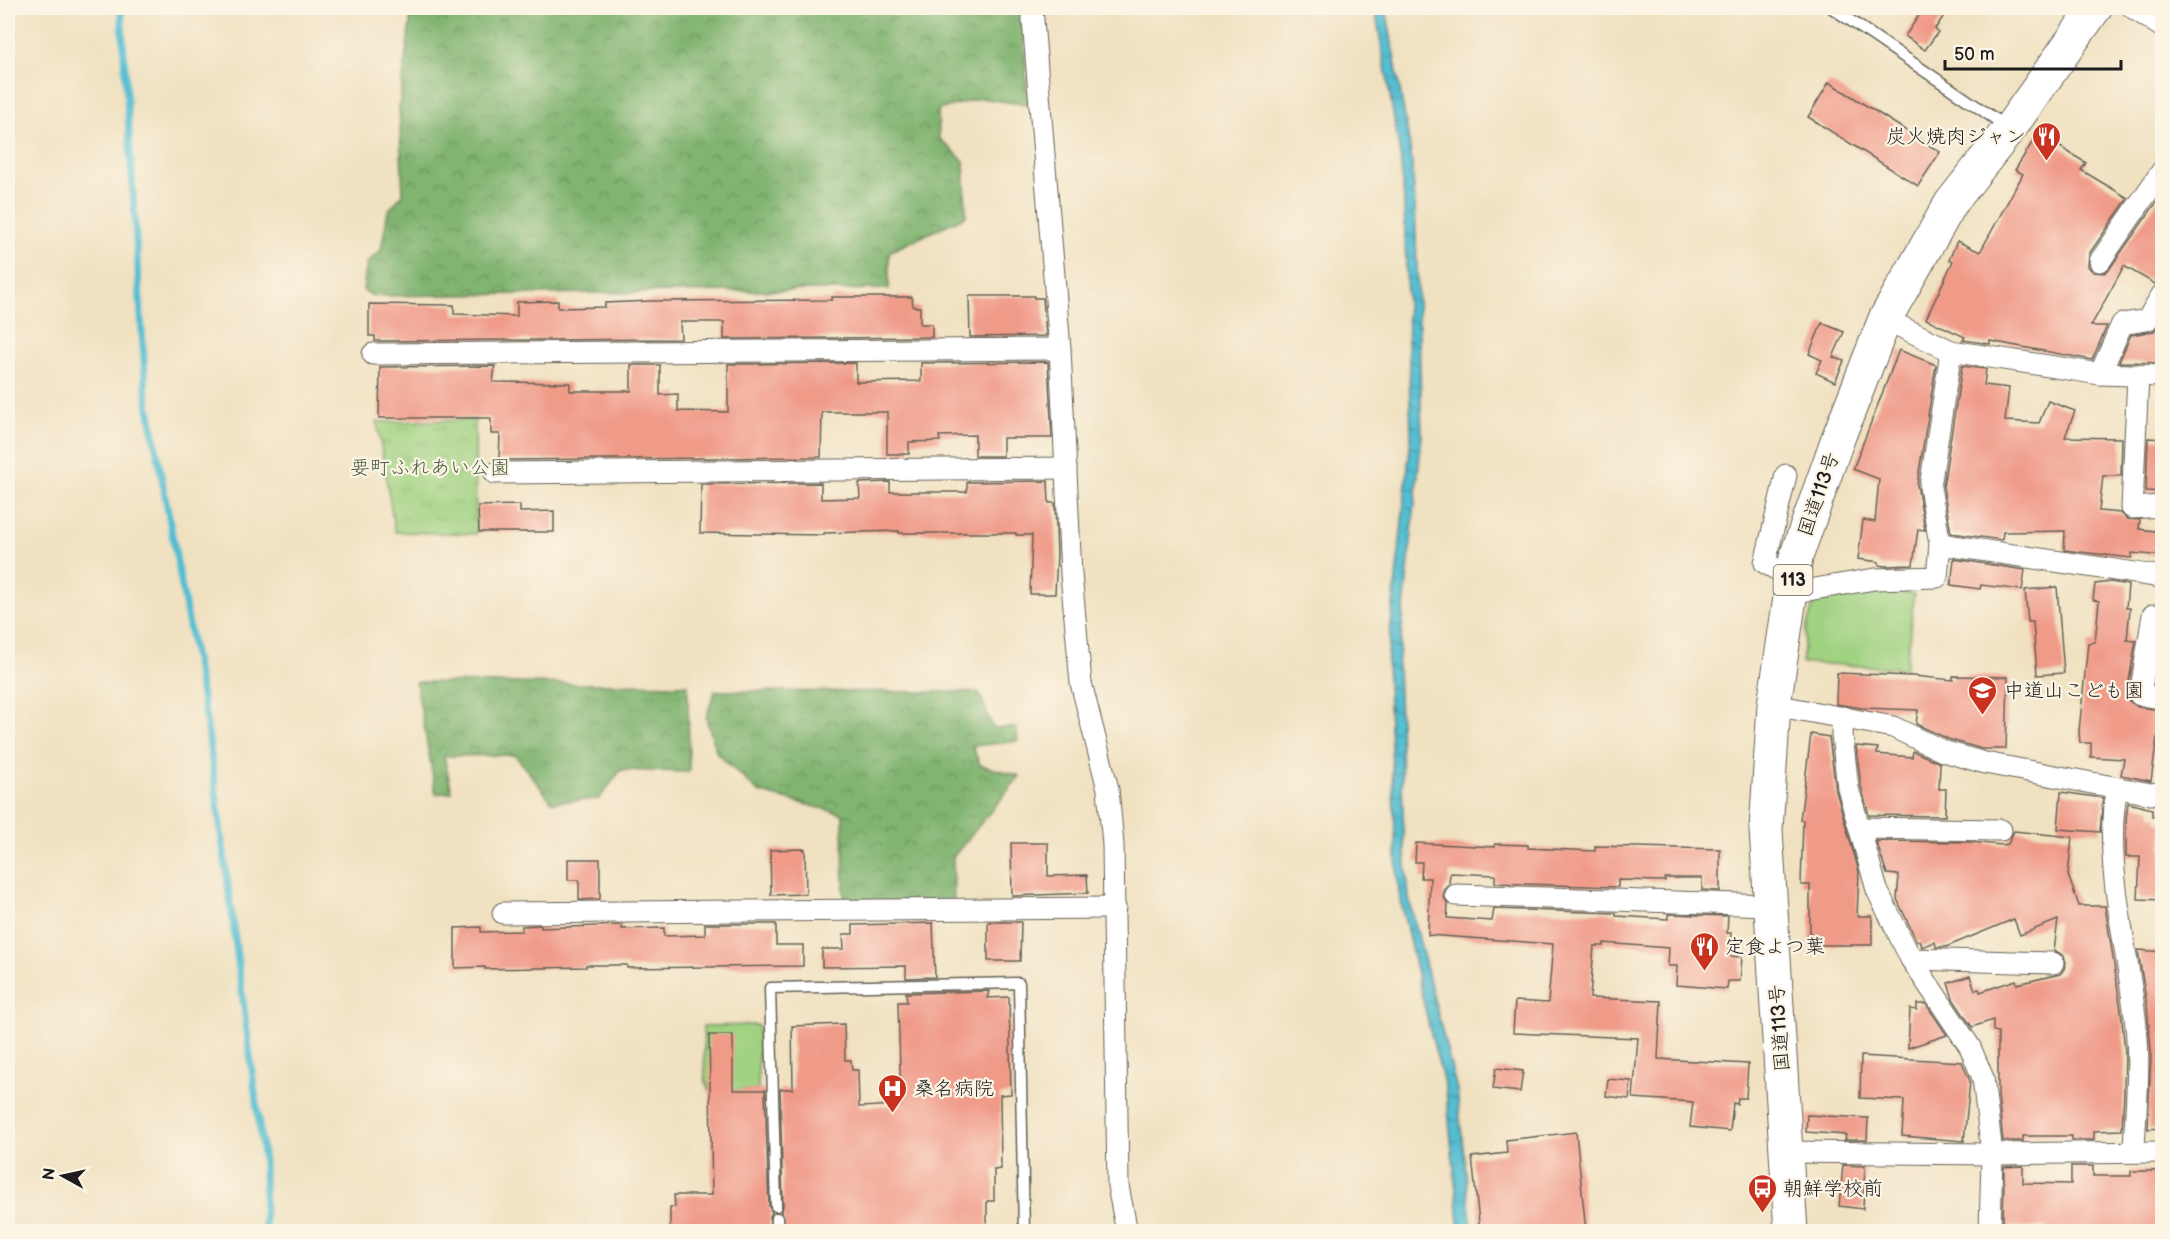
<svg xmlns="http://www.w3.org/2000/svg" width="2170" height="1239" viewBox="0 0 2170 1239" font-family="'Balsamiq Sans','Klee One',sans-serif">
	<defs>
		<pattern id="forest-crowns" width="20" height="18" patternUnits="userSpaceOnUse" patternTransform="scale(1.5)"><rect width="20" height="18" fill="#80b470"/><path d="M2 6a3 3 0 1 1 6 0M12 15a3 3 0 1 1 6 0" fill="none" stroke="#68925b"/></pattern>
		<pattern id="park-tufts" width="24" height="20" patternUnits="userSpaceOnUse" patternTransform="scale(1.5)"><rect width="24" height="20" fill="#a0d282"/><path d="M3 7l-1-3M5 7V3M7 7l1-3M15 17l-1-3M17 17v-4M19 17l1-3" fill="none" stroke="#89b470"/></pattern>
		<pattern id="water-ripples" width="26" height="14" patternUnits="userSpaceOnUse" patternTransform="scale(1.5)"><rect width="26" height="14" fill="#54bed1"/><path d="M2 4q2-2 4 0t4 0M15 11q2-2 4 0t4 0" fill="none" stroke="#459aa9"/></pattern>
	</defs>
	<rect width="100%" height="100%" fill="#fcf5e5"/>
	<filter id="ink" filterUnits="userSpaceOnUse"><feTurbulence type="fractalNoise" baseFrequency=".0167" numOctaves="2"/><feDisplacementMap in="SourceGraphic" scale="12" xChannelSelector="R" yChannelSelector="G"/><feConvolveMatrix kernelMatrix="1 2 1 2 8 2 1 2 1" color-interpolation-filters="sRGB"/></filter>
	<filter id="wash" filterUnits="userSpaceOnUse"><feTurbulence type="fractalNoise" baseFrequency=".008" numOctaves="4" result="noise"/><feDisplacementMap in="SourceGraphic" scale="24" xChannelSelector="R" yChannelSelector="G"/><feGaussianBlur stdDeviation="1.35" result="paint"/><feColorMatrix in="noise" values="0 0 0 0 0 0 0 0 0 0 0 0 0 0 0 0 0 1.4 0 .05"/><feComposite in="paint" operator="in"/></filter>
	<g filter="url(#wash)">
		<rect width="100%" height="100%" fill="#f0e1c1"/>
		<!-- grass -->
		<g fill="#a0d282" stroke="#5e774f" stroke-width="1.5">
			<polygon points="1884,590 1914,594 1906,668 1802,663 1806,630 1815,598"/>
			<polygon points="758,1025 758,1090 710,1091 705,1080 703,1026"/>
		</g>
		<!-- forest -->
		<g fill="url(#forest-crowns)" stroke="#4e6846" stroke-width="1.5">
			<polygon points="412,8 1022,8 1028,105 980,98 938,110 939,138 964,161 966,216 889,252 889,289 373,296 363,290 367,263 381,250 388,211 403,194 399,108"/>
			<polygon points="416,682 688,685 689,772 621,770 599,799 552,802 515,755 444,756 452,792 436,794"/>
			<polygon points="715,691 979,692 993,728 1016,728 1018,741 972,746 980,765 1020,776 953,857 954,900 844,903 843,814 758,792 717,753 706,718"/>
		</g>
		<!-- park -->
		<polygon fill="url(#park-tufts)" stroke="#5e774f" stroke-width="1.5" points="475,420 476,534 395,532 377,422"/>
		<!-- water -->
		<polygon fill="url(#water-ripples)" stroke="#386d76" stroke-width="1.5" points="1375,8 1386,8 1411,153 1415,202 1422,436 1398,666 1404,839 1409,899 1457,1090 1472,1231 1460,1231 1446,1091 1430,1031 1400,899 1397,875 1387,663 1411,436 1404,202 1400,154"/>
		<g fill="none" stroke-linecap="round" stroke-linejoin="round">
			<!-- stream -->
			<polyline stroke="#54bed1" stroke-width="7" points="121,8 146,392 207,724 264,1162 265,1232"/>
		</g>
		<g id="blocks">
			<!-- building -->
			<g fill="#f09a88">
				<polygon points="1924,8 1949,8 1935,29 1938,32 1925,50 1905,36"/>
				<polygon points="1829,82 1940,152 1918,186 1808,117"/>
				<polygon points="2038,133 2086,163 2081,170 2128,198 2089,254 2088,266 2093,272 2105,273 2110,268 2163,193 2163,282 2155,284 2124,266 2091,326 2107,326 2092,360 1990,341 1990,344 1963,340 1965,337 1926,319 1953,261 1949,260 1957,241 1980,252 2023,174 2015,170"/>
				<polygon points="969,296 1034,296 1034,298 1043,298 1046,336 970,337"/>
				<polygon points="832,297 912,297 913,307 920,307 920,324 932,324 932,337 724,339 724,322 680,322 681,339 375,341 375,336 369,336 369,304 454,305 454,314 517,316 517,302 558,301 558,308 605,307 605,303 651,301 832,300"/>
				<polygon points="2163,319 2163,363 2119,362 2131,335 2154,331"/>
				<polygon points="1822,323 1844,332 1833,357 1844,361 1835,382 1816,373 1822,360 1809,354"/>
				<polygon points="1899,350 1936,365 1917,485 1925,530 1918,529 1913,565 1885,566 1879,565 1879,562 1858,559 1863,520 1875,522 1879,479 1853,469"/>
				<polygon points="1048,362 1052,438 1003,438 1003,456 975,456 975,435 939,436 940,441 909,442 909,454 887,454 887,412 822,412 821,457 499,460 500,434 491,434 491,418 379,418 380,367 495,366 493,382 570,383 570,391 631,391 631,365 660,365 660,395 678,394 678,411 728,412 728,364 856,363 856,382 921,381 921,363"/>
				<polygon points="1962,366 1986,369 1984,385 2009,388 2005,421 2039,423 2048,401 2075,411 2065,437 2122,438 2121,476 2103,476 2099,511 2121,513 2127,519 2140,520 2139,529 2163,532 2163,556 2132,553 2131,558 2064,550 2065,531 2003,532 2002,540 1951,533 1943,487"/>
				<polygon points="2148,438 2163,439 2163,492 2146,491"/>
				<polygon points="1048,481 1049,503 1055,503 1057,554 1055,594 1030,594 1032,535 1016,535 1016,533 899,533 899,531 824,533 824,535 700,533 701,484 821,483 821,499 860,498 859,483 890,482 890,492 967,492 967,482"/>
				<polygon points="520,505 520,512 554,511 554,532 479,532 478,506"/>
				<polygon points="1954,559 2025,570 2022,590 1981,585 1980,589 1951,585"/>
				<polygon points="2111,582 2128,585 2126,608 2130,608 2127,640 2136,641 2127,693 2128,700 2138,707 2163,710 2160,738 2157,738 2151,781 2121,775 2124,759 2091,757 2091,743 2080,743 2079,731 2088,643 2095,642 2099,601 2093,600 2095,584"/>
				<polygon points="2057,587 2064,673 2037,675 2033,622 2028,622 2025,590"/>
				<polygon points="2161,642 2163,643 2163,685 2155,684"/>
				<polygon points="1837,673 1913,676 1953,680 1953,676 2008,677 2006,749 1982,749 1948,739 1916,724 1918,710 1862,708 1836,704"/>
				<polygon points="1811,734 1829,737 1836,791 1859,872 1857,916 1872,916 1872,945 1810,945 1810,885 1801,885 1803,820 1800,820"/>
				<polygon points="1856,746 1878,748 1877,754 1912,757 1913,751 1940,763 1939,789 1946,789 1945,816 1869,815 1861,786"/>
				<polygon points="2061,792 2103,798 2100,832 2058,829"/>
				<polygon points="2128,803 2152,809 2152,816 2157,816 2157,822 2162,822 2163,900 2138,899 2140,857 2126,857 2126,819"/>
				<polygon points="2014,831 2072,837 2068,875 2079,906 2105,906 2121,1010 2125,1052 2124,1094 2122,1130 2094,1131 2094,1140 2072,1140 2072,1136 2023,1136 2023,1141 2003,1141 1998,1095 1998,1032 1993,1031 1993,1020 1972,1027 1953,999 1948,983 1970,976 1975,990 1979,989 1980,992 2016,980 2017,984 2060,974 2064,969 2066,963 2064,956 2054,950 2058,920 2020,935 2014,919 1946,947 1936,947 1935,942 1922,947 1920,940 1917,942 1897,899 1899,875 1887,874 1876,841 1970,842 2002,845 2008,844"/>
				<polygon points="1011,843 1048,843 1048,876 1087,875 1088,893 1012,896"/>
				<polygon points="1416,843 1495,847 1495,844 1528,845 1528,848 1595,851 1595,846 1720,849 1720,891 1702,890 1702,878 1665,878 1665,881 1618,880 1618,887 1495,883 1495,875 1450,873 1449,884 1445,889 1443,895 1448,905 1447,918 1492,921 1494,909 1616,913 1616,916 1668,919 1668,914 1728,916 1727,933 1731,933 1729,956 1742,957 1740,981 1728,981 1727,989 1676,985 1677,966 1668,966 1669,948 1604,943 1604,946 1594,946 1590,998 1661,1001 1658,1059 1748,1064 1746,1098 1738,1098 1737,1104 1733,1103 1730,1131 1690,1127 1693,1102 1633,1098 1638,1038 1513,1033 1515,1001 1548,1003 1553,944 1428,935 1430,878 1421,878 1422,862 1415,862"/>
				<polygon points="805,849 806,894 771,895 770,850"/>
				<polygon points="568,859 600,859 600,899 579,900 579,880 568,880"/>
				<polygon points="988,922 1021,922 1020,961 988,961"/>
				<polygon points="933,923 935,977 906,978 906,966 822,967 822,949 844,949 843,934 853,934 853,925"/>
				<polygon points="705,924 776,924 776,945 803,945 803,966 627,968 627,965 586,965 586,967 485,969 485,967 455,968 455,928 481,927 481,932 522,931 522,926 541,925 541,928 622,925 622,929 664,928 664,936 705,935"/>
				<polygon points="2138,950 2163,952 2163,1128 2148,1129 2151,1051 2147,1006"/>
				<polygon points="989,991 987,998 1009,997 1011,1094 1000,1095 1001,1169 994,1170 994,1201 987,1201 987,1232 784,1232 784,1217 781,1212 783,1206 780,1089 793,1089 792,1026 844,1024 845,1060 851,1060 852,1070 858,1070 859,1107 901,1105 898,1002 907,1002 906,993"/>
				<polygon points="1917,1004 1926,1004 1947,1035 1908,1048 1910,1009 1917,1010"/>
				<polygon points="709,1035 733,1035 733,1090 765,1090 769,1206 772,1212 770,1217 770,1232 670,1232 670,1207 675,1207 674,1195 712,1195"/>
				<polygon points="1861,1056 1962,1062 1970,1081 1964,1141 1902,1136 1904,1100 1860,1098"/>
				<polygon points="1496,1068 1523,1071 1520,1092 1493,1089"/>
				<polygon points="1608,1079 1631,1081 1629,1099 1606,1096"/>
				<polygon points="1807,1115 1868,1118 1867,1140 1845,1140 1846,1135 1806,1132"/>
				<polygon points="1576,1132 1586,1232 1480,1232 1472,1157 1507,1153 1506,1140"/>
				<polygon points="1843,1165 1865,1166 1863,1209 1839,1206"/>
				<polygon points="2023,1166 2023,1183 2071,1184 2071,1166 2093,1166 2093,1176 2131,1176 2131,1171 2158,1171 2157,1232 2047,1232 2047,1227 2003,1227 2004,1167"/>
			</g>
		</g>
	</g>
	<g filter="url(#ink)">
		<use href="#blocks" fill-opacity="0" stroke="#666156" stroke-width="1.5"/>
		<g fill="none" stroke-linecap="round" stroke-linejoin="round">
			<defs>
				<g id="service">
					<polyline points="1832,8 2007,127"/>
					<polyline points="776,1206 770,988 1019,983 1024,1232"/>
					<polyline points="777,1218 777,1232"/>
				</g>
				<g id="minor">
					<polyline points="1032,8 1060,349 1071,574 1081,683 1108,789 1113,845 1118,1186 1127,1232"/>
					<polyline points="2133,8 2162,27"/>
					<polyline points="2100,261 2162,171"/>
					<polyline points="1885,319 1951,351 2100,374 2162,376"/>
					<polyline points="373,354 1060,349"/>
					<polyline points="2100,374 2122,324 2147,320 2162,295"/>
					<polyline points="2138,375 2132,508 2162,506"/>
					<polyline points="495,473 1066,468"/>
					<polyline points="1786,475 1765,563 1793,578"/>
					<polyline points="1940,544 1930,487 1951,351"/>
					<polyline points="1790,593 1875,579 1937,577 1940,544 2162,577"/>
					<polyline points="2162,616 2153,615 2140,695 2162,698"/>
					<polyline points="1774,705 1893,727 1943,751 1985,763 2151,794 2162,792"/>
					<polyline points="1843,717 1842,735 1848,788 1877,890 1911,959 1970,1047 1983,1078 1992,1154 1990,1232"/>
					<path d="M2117 788C2101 865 2132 960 2137 1038 2140 1075 2135 1115 2134 1152"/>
					<polyline points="1860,828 2001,830"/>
					<polyline points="1456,895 1771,905"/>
					<polyline points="503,913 1115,908"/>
					<polyline points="1911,959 2053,963"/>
					<polyline points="1786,1152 1992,1154 2162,1152"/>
				</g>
				<polyline id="trunk" points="1791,1232 1766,830 1774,705 1796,557 1837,441 1885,319 1951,203 2010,128 2095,8"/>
			</defs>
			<!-- service casing -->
			<use href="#service" stroke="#666156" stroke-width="13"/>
			<!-- minor casing -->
			<use href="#minor" stroke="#666156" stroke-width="23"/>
			<!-- trunk casing -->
			<use href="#trunk" stroke="#666156" stroke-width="35"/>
			<!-- service -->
			<use href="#service" stroke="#fff" stroke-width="10"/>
			<!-- minor -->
			<use href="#minor" stroke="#fff" stroke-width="21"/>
			<!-- trunk -->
			<use href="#trunk" stroke="#fff" stroke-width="33"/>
		</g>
	</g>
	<!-- icons -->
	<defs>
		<symbol id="restaurant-pin" viewBox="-11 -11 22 30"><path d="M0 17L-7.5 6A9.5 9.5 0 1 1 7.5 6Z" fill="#c8321e" stroke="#fcf5e5"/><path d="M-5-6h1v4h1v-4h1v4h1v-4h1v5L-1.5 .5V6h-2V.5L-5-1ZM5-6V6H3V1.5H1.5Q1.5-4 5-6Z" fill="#fff"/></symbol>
		<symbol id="school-pin" viewBox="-11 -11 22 30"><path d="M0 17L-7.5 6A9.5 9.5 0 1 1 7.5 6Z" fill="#c8321e" stroke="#fcf5e5"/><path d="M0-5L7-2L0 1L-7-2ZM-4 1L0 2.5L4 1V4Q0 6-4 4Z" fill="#fff"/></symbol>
		<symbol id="hospital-pin" viewBox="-11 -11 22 30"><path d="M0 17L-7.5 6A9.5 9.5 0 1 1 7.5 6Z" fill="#c8321e" stroke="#fcf5e5"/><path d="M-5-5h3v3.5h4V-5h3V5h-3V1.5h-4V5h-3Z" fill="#fff"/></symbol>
		<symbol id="bus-pin" viewBox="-11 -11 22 30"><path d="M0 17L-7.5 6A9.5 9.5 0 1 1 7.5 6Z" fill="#c8321e" stroke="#fcf5e5"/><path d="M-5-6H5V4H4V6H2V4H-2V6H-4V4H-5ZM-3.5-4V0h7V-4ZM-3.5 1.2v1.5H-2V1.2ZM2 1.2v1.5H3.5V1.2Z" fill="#fff"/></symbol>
	</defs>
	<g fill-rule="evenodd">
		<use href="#restaurant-pin" x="2030" y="120" width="33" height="45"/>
		<use href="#school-pin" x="1966" y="674" width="33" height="45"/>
		<use href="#restaurant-pin" x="1688" y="930" width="33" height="45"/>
		<use href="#hospital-pin" x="876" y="1072" width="33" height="45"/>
		<use href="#bus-pin" x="1746" y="1172" width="33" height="45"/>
	</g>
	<g text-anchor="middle" stroke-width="4.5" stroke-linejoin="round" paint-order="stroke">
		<!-- shield labels -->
		<rect fill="#fcf5e5" stroke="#5f5d58" stroke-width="1.5" x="1773.5" y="565" width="39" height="30" rx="4.5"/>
		<g font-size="18" font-weight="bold" fill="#1c1c1c">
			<text x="1793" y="586">113</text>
		</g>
		<!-- poi labels -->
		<g font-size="20" fill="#1c1c1c" stroke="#fcf5e5" text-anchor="start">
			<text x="2026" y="143" text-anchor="end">炭火焼肉ジャン</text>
			<text x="2004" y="697">中道山こども園</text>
			<text x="1725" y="953">定食よつ葉</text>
			<text x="914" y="1095">桑名病院</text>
			<text x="1783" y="1195">朝鮮学校前</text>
		</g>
		<!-- park labels -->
		<g font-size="20" fill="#4a5c40" stroke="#fcf5e5">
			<text x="430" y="474">要町ふれあい公園</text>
		</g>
		<!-- street labels -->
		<g font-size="20" fill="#1c1c1c" stroke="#fcf5e5">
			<text transform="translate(1818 494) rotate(-71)" y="7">国道113号</text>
			<text transform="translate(1779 1028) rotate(-94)" y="7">国道113号</text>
		</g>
	</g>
	<!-- margin -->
	<rect width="2170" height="1239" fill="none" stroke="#fcf5e5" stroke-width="30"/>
	<!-- north arrow -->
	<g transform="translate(63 1176) rotate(278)" stroke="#fcf5e5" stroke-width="4.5" paint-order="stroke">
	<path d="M0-4.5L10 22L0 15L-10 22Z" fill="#1c1c1c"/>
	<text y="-9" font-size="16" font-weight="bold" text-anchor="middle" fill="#1c1c1c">N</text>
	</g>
	<!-- scale -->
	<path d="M1945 60v9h176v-9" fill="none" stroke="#1c1c1c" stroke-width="3"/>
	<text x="1954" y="60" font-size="18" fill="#1c1c1c" stroke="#fcf5e5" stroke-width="4.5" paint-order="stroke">50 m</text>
</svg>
